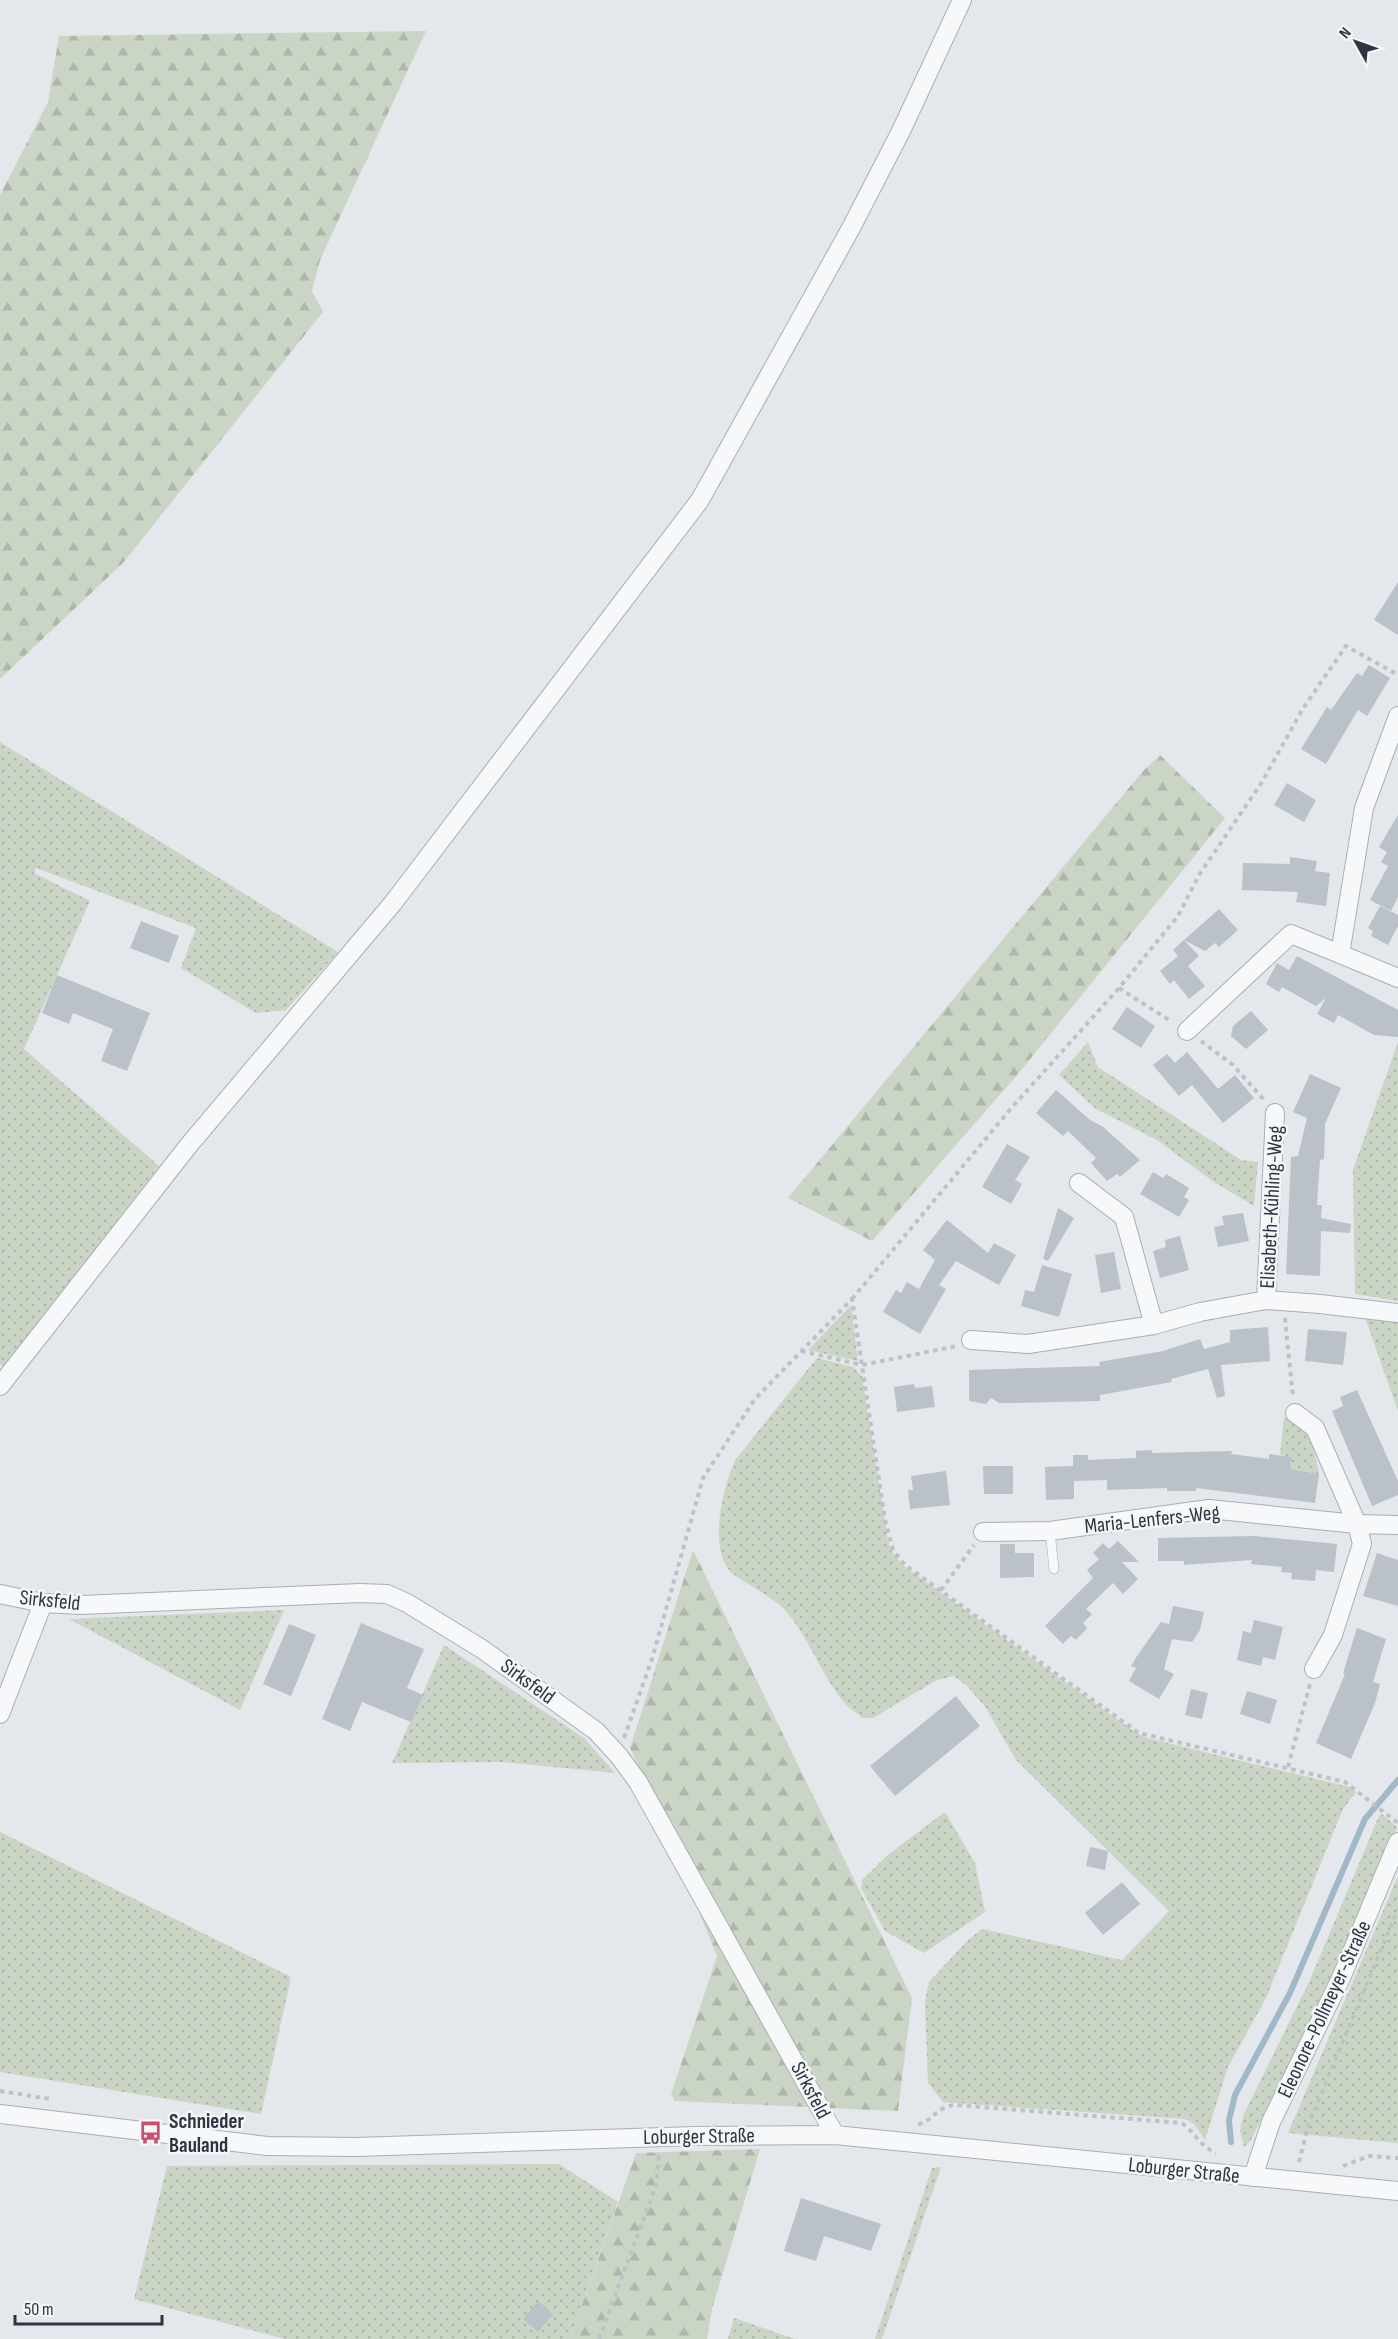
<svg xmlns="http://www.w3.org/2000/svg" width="1398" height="2339" viewBox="0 0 1398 2339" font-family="'Sofia Sans Condensed',sans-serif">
<defs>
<pattern id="green-dots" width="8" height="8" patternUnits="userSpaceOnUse" patternTransform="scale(1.5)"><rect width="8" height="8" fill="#cad5c5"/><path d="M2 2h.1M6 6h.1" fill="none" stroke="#aeb7aa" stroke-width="1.8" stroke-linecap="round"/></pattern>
<pattern id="forest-firs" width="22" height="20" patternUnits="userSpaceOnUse" patternTransform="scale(1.5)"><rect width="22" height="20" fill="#cad5c5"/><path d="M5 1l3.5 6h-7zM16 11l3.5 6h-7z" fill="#aeb7aa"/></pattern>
</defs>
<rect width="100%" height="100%" fill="#e4e7eb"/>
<path fill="url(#green-dots)" d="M0 742 338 952 286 1010 256 1013 181 968 196 928 36 868 34 873 90 901 24 1049 159 1166 5 1368 0 1364Z
M1088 1042 1098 1067 1241 1160 1258 1162 1254 1206 1214 1182 1157 1140 1096 1109 1059 1075Z
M1398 1042V1301L1355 1294 1353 1170Z
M851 1305 858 1361 808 1350Z
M1364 1315 1398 1320V1411Z
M817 1358 853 1367 862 1376 888 1541 892 1552 904 1566 1135 1732 1147 1738 1350 1787 1356 1792 1343 1809 1266 1998 1228 2067 1205 2140 1194 2124 1185 2119 943 2102 928 2083 925 2001 929 1982 969 1939 982 1929 1122 1960 1169 1911 1016 1760 986 1708 967 1686 954 1676 937 1680 873 1718H862C854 1711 844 1704 839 1696 819 1669 807 1635 785 1610 771 1595 748 1586 732 1573 707 1551 723 1485 736 1459Z
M1284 1417 1311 1435 1319 1474 1290 1469 1292 1457 1280 1455Z
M284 1610 240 1710 69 1619Z
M444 1645 584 1738 615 1773 503 1762 392 1763Z
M945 1812 975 1863 985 1912 924 1953 885 1931 861 1888 862 1880 889 1854Z
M1382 1814 1397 1827 1327 1990 1251 2140 1244 2147 1240 2131 1243 2116 1310 1980 1379 1816Z
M0 1832 291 1977 261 2114 0 2072Z
M1398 1876V2143L1288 2133Z
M559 2164 618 2202 570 2339H285L134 2299 167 2166Z
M941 2167 882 2339H875L932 2168Z
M734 2318 795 2339H728Z"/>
<path fill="url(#forest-firs)" d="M426 31 320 260 312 291 323 312 123 563 0 679V195L48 102 59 36Z
M1160 755 1225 818 1018 1074 872 1241 788 1198 1143 771Z
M693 1550 912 1998 898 2111 675 2101 671 2094 717 1956 645 1779 630 1748Z
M760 2149 712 2309 707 2339H570L636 2153Z"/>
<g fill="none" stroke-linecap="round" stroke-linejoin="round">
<path stroke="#a1b8c9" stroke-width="6" d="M1231 2142 1229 2120 1235 2095 1290 1993 1365 1819 1398 1780"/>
</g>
<path fill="#bbc1c8" d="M1398 582V635L1374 620Z
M1369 665 1390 678 1367 716 1358 710 1326 764 1301 749 1327 707 1331 710 1357 673 1362 676Z
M1287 783 1316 800 1304 822 1274 805Z
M1398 815V897L1391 911 1370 900 1388 866 1381 862 1387 852 1379 847Z
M1290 857 1317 861 1315 871 1330 873 1326 906 1296 902 1298 892 1242 890 1243 863 1290 864Z
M1380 906 1398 915V926L1388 945 1371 936 1373 931 1368 928Z
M1219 909 1238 930 1219 947 1215 943 1205 951 1184 940Z
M141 921 179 936 169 963 130 948Z
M1184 940 1199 956 1188 966 1205 986 1189 999 1174 980 1170 984 1160 971 1178 956 1173 950Z
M1297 956 1398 1010V1037L1374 1035 1338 1015 1334 1023 1317 1014 1326 998 1316 1006 1282 987 1279 992 1266 984 1277 963 1289 970Z
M57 975 150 1013 127 1071 101 1061 113 1029 73 1013 69 1024 42 1013Z
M1127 1007 1155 1026 1141 1048 1112 1029Z
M1251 1011 1268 1030 1246 1049 1231 1036 1233 1026Z
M1187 1052 1218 1089 1235 1075 1254 1098 1223 1123 1192 1085 1179 1096 1153 1065 1167 1054 1175 1063Z
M1310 1074 1341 1088 1325 1124 1324 1159 1320 1160 1317 1205H1322L1321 1218 1351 1224 1350 1233 1321 1231 1320 1276 1286 1274 1291 1157 1298 1156 1307 1118 1293 1112Z
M1056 1090 1090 1120 1102 1126 1140 1160 1120 1177 1117 1174 1107 1181 1091 1163 1096 1158 1068 1131 1063 1136 1036 1113Z
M1007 1144 1030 1157 1015 1180 1022 1184 1011 1204 982 1187Z
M1153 1172 1163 1178 1166 1174 1189 1188 1184 1197 1189 1200 1179 1217 1140 1194Z
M1058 1208 1074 1218 1048 1261 1043 1259Z
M1243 1213 1249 1241 1218 1247 1214 1227 1224 1225 1222 1216Z
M947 1220 988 1253 994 1243 1016 1255 999 1285 956 1261 939 1285 946 1289 920 1334 883 1312 896 1290 901 1293 907 1282 919 1289 935 1260 923 1250Z
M1180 1236 1189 1270 1160 1278 1153 1251 1166 1247 1165 1240Z
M1114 1252 1121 1289 1101 1293 1095 1255Z
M1042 1265 1072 1274 1059 1317 1021 1306 1025 1290 1034 1292Z
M1268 1327 1270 1361 1221 1365 1225 1396 1217 1398 1208 1369 1171 1379 1172 1382 1100 1395V1401L1016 1403H999L991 1398 986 1404 969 1401V1370L1100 1366 1099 1362 1163 1351 1200 1339 1204 1349 1230 1342V1330Z
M1308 1329 1347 1332 1343 1365 1305 1361Z
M914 1384 915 1388 932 1386 935 1407 897 1412 894 1387Z
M1357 1390 1398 1481V1495L1372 1506 1332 1411 1343 1406 1340 1397Z
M1152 1450V1453L1232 1451 1231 1454 1269 1459V1454L1292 1457 1290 1469 1319 1474 1315 1503 1196 1488V1491H1167V1488L1107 1490V1480L1074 1481V1499L1046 1500 1045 1467 1073 1466V1455H1088V1460L1136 1458V1451Z
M983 1466H1013V1494H984Z
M946 1471 950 1505 910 1509 908 1490H913L911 1476Z
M1254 1536 1337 1544 1334 1572 1316 1570 1315 1581 1291 1579 1292 1573 1281 1572 1282 1567 1251 1564 1252 1560 1184 1565V1561H1158V1538Z
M1118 1541 1139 1562H1122L1138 1579 1123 1594 1113 1583 1086 1609 1092 1614 1083 1623 1087 1628 1076 1640 1071 1636 1063 1644 1045 1626 1093 1578 1087 1570 1099 1559 1093 1553 1103 1543 1109 1549Z
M1000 1544H1015V1553H1034V1577L1000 1578Z
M1377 1553 1398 1560V1606L1363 1596Z
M1173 1606 1204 1612 1200 1630 1192 1642 1172 1639 1164 1669 1174 1674 1159 1699 1129 1681 1136 1668 1131 1666 1137 1656 1161 1622 1169 1624Z
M1254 1620 1283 1627 1275 1660 1263 1657 1261 1666 1237 1660 1243 1631 1251 1633Z
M361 1623 424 1649 407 1688 423 1695 411 1722 362 1702 350 1731 322 1719Z
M289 1624 316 1635 291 1696 263 1684Z
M1357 1628 1386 1639 1373 1682 1380 1684 1375 1703 1351 1759 1316 1743 1345 1674 1343 1673Z
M1191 1689 1208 1693 1202 1719 1185 1715Z
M1247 1691 1277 1700 1270 1724 1240 1714Z
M956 1696 980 1726 895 1796 870 1766Z
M1090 1847 1108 1851 1105 1870 1086 1866Z
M1122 1882 1140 1904 1103 1935 1085 1913Z
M801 2198 881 2224 871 2251 824 2236 816 2261 784 2251Z
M538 2301 553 2314 538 2332 523 2319Z"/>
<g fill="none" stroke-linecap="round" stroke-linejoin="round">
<defs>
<path id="service" d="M1050 1531 1054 1569"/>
<path id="minor" d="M1398 716 1364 808 1340 954 1398 978
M1187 1031 1291 934 1340 954
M1079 1183 1124 1217 1154 1325
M1266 1300 1275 1113
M971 1340 1028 1344 1154 1325 1200 1312 1266 1300 1320 1304 1398 1313
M0 1386 189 1145 393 903 700 500 851 228 901 131 962 0
M1295 1413 1315 1428 1357 1524 1362 1544 1333 1635 1314 1669
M983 1532 1050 1531 1209 1509 1357 1524 1398 1525
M0 1594 43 1603 81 1605 360 1593 387 1594 407 1603 482 1649 596 1731 619 1756 638 1782 835 2135
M0 1714 43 1603
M0 2114 267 2146 356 2147 695 2136 835 2135 1398 2191
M1253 2177 1271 2122 1341 1978 1398 1842"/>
</defs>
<use href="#service" stroke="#a9aeb5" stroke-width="10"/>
<use href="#minor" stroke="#a9aeb5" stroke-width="20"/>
<path stroke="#bec2c6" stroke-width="4" stroke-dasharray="4.5 4.5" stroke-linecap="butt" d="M1119 988 1172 1022
M1201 1041 1233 1065 1265 1101
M852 1299 1014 1105 1119 988 1178 916 1199 875 1262 782 1302 710 1346 646 1398 675
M1285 1318 1293 1397
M801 1351 862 1365 957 1346
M941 1590 974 1545
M624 1738 652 1659 703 1478 755 1399 852 1299 885 1520 893 1550 905 1565 1139 1733 1345 1782 1398 1823
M1288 1767 1310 1684
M0 2091 50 2099
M918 2124C934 2121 936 2106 956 2105L1182 2123C1195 2133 1201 2147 1216 2153
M1299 2162 1309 2123 1398 1909
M1343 2166 1369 2156 1398 2158
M599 2339 656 2185 659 2155"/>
<use href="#service" stroke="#f7f8f9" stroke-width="9"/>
<use href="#minor" stroke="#f7f8f9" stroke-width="18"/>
</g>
<defs>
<symbol id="bus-bare" viewBox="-9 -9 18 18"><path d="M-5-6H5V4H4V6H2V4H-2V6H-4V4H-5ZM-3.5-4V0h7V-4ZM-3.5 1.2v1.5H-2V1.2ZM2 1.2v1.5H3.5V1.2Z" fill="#ca4f6c" stroke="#f4f6f8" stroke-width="2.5" paint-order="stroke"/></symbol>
</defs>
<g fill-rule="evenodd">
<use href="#bus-bare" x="134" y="2116" width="33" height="33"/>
</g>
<g text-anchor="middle" stroke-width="5" stroke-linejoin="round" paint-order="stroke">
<g font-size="21" fill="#2c3643" stroke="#f4f6f8">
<text transform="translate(1271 1207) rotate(-87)" y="7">Elisabeth-Kühling-Weg</text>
<text transform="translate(1152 1519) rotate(-6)" y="7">Maria-Lenfers-Weg</text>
<text transform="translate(50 1600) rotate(6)" y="7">Sirksfeld</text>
<text transform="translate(528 1681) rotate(36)" y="7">Sirksfeld</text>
<text transform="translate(1324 2009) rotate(-65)" y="7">Eleonore-Pollmeyer-Straße</text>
<text transform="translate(811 2090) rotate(62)" y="7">Sirksfeld</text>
<text transform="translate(699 2136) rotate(-1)" y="7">Loburger Straße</text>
<text transform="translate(1184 2170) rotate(6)" y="7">Loburger Straße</text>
</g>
<g font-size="21" font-weight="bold" fill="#2c3643" stroke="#f4f6f8" text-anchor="start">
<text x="169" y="2128">Schnieder<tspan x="169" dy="24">Bauland</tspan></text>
</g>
</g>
<g transform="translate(1356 42) rotate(310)" stroke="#f4f6f8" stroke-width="4.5" paint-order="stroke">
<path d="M0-4.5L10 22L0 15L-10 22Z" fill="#2c3643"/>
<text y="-9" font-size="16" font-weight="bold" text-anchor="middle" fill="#2c3643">N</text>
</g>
<path d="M15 2315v9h147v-9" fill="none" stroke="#2c3643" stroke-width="3"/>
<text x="24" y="2315" font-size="18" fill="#2c3643" stroke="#f4f6f8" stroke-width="4.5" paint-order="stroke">50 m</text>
</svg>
